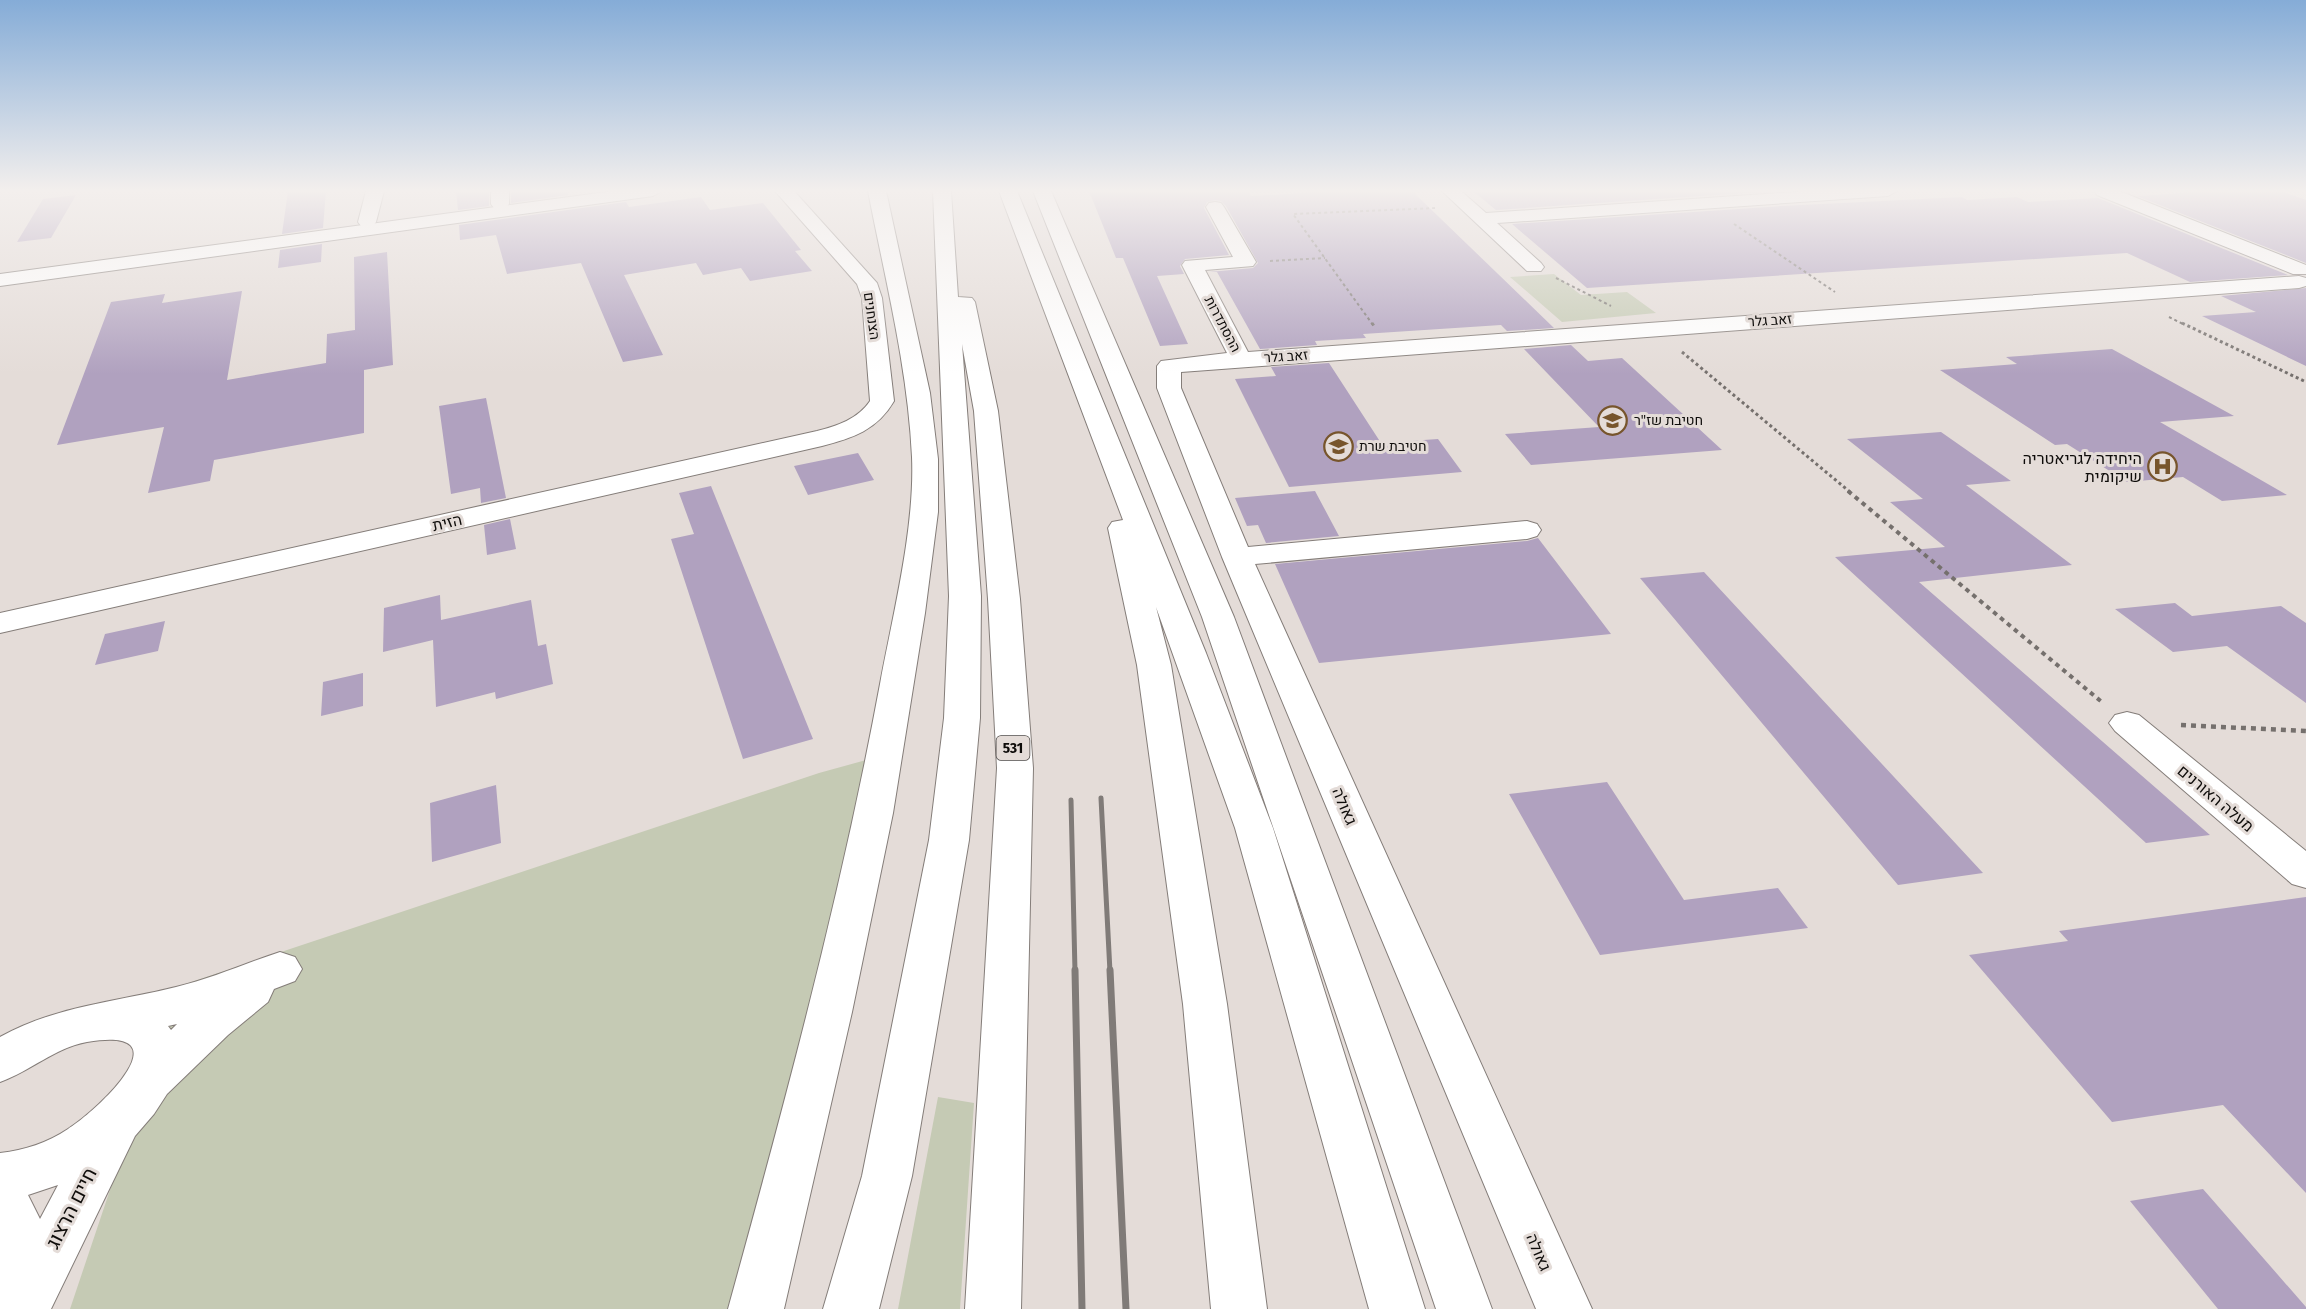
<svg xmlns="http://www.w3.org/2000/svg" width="2306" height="1309" viewBox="0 0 2306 1309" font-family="'Fira Sans Condensed',Heebo,sans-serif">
<rect width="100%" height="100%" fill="#e4dcd8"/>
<path fill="#c5cab4" d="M1554 274 1581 295 1627 292 1656 313 1562 322 1510 277Z
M877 757 736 1309H70L115 1175 170 1046 113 1008 819 773Z
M938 1097 974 1103 960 1309H898Z"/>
<path fill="#b0a1bf" d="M288 191H326L323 228 282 234Z
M456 191H489V206L458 210Z
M511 191H568V195L511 203Z
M1089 191H1248L1251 196 1340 191H1412L1554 328 1507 331 1501 325 1363 334 1366 338 1315 341 1317 345 1260 349 1217 272H1209L1253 268 1258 263 1226 206 1221 201 1215 200 1207 202 1204 208 1229 255 1185 259 1180 266 1184 274 1157 276 1188 344 1160 346 1123 258H1116Z
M1473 191H1757L1759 192 1496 210Z
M2216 191H2281L2306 200V263L2137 196Z
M76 195 51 238 17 242 43 199Z
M701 197 710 210 763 203 801 250 795 251 812 271 750 281 741 268 703 275 696 263 624 275 663 355 623 362 581 263 507 274 496 235 460 240 459 225 626 202 629 207Z
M1962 197 1967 200 2017 197 2028 202 2098 198 2288 275 2190 282 2127 253 1587 288 1512 224 1782 206Z
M322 244 321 262 278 268 280 250Z
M387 252 393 365 364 370V433L214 460 210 481 148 493 164 427 57 445 111 302 165 294 162 303 242 291 227 380 326 363 327 334 355 330 354 257Z
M2306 288V366L2202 316 2256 312 2221 296Z
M1571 345 1588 361 1622 358 1722 450 1531 465 1505 434 1599 427 1524 349Z
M2112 349 2234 416 2160 422 2287 495 2222 501 2183 477 2127 482 2067 444 2055 445 1940 370 2017 364 2006 357Z
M1329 363 1381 443 1438 439 1462 472 1289 487 1235 379 1276 376 1271 367Z
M486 398 506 498 481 503 480 488 451 494 439 406Z
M1941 432 2011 481 1966 485 2072 565 1919 582 2210 835 2146 843 1835 557 1945 547 1890 502 1923 499 1847 439Z
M858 453 874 480 808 495 794 466Z
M711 486 813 739 743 759 671 539 694 534 679 493Z
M1315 491 1339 536 1266 543 1258 525 1247 526 1235 498Z
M510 519 516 549 487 555 484 525Z
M1538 538 1611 634 1319 663 1275 564 1527 541Z
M1704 572 1983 873 1898 885 1640 578Z
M440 595 441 620 531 600 538 646 546 644 553 684 496 699 495 692 436 707 433 640 383 652 384 608Z
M2175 603 2192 616 2281 606 2306 623V703L2227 646 2173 652 2115 609Z
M165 621 158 651 95 665 105 634Z
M363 673V706L321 716 323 682Z
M1607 782 1684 900 1778 888 1808 928 1600 955 1509 794Z
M496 785 501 843 432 862 430 803Z
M2306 897V1193L2223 1105 2112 1122 1969 955 2068 941 2059 931Z
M2203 1189 2306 1307V1309H2218L2130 1201Z"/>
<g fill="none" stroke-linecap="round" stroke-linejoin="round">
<defs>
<path id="minor" d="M366 191H384L376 222 373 226H361L358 222Z
M491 191H509V204L506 208H494L491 204Z
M775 191H794L877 283 882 298 894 401C877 430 853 438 822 446L0 633V613L817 431C837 426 858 419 870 401L862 298 857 284Z
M1442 191H1461L1486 213 1811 191H1897L1888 196 1497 223 1541 263 1544 267 1541 271H1527Z
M2094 191H2119L2306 265V274H2293L2097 195Z
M1215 202 1221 203 1224 207 1256 262 1253 266 1205 270 1248 352 2299 276 2306 278V286L2299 288 1181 372V388L1248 547 1527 521 1537 524 1541 530 1537 536 1527 539 1255 564 1592 1309H1536L1222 557 1157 388V366L1161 361 1227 353 1182 265 1185 261 1233 257 1206 207 1209 203Z
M2127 712 2139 715 2306 851V888L2292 884 2115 731 2109 723 2115 715Z
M280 952 295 957 302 969 295 981 274 989 268 1002 228 1035 167 1094 154 1114 135 1136 51 1309H0V1153C25 1150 47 1143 68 1129 100 1109 187 1025 87 1042 54 1048 31 1071 0 1082V1037C55 1006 116 1002 176 987 211 979 246 963 280 952ZM177 1024 171 1030 168 1026ZM58 1185 40 1219 28 1195Z"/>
<path id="major" d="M614 191H662L653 196 0 286V274Z
M868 191H886L930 393 938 459V512L925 613 893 813 852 1012 784 1309H728C785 1102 841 895 880 684 893 614 915 528 912 457 908 368 885 279 868 191Z
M1033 191H1051L1234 617 1492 1309H1436L1202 617Z"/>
<path id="highway" d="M933 191H951L958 297 972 298 975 302 998 411 1020 599 1033 768 1021 1309H965L997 768 988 599 974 411 962 344 981 596 980 718 969 840 912 1176 879 1309H823L862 1176 929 840 944 718 949 596Z
M999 191H1017L1206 653 1273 828 1425 1309H1369L1235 828 1156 607 1171 665 1227 1004 1267 1309H1211L1183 1004 1137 665 1108 528 1112 522 1123 520Z"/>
</defs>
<use href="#minor" stroke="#847d79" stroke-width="2"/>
<use href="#major" stroke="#847d79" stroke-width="2"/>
<use href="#highway" stroke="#847d79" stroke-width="2"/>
<path stroke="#75706d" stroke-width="2" stroke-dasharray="3 3" stroke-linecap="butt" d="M1734 224 1835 292
M1270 261 1325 258
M1556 278 1611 306
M2169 317 2185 325
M1373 325 1293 214 1435 208"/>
<path stroke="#75706d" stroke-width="3" stroke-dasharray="3 3" stroke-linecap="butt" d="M1372 323 1374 326
M2182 323 2306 382
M1682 352 1850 492"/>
<path stroke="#75706d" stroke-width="4" stroke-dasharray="4.5 4.5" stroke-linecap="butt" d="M1848 491 2103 703"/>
<path stroke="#75706d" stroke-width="4.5" stroke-dasharray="5 5" stroke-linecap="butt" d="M2181 725 2306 731"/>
<use href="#minor" fill="#fff" fill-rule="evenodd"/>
<use href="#major" fill="#fff" fill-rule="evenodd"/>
<use href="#highway" fill="#fff" fill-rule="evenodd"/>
<path stroke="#807b78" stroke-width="5" d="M1101 798 1110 972
M1071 800 1075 972"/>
<path stroke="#807b78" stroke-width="7" d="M1075 970 1082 1309
M1110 970 1126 1309"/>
</g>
<linearGradient id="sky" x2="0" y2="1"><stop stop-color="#85acd7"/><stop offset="0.51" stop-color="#f3efed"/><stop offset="1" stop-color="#f3efed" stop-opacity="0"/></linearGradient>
<rect width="2306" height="374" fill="url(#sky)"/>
<defs>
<symbol id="school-ring" viewBox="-11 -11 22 22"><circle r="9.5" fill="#e4dcd8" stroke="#77552c" stroke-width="1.5"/><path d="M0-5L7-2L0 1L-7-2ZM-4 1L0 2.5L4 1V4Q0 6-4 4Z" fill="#77552c"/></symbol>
<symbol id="hospital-ring" viewBox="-11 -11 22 22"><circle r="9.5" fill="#e4dcd8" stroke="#77552c" stroke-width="1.5"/><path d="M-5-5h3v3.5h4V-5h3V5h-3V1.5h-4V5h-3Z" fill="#77552c"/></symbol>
</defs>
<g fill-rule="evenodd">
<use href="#school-ring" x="1596" y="404" width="33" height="33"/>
<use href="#school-ring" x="1322" y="430" width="33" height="33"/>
<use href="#hospital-ring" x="2146" y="450" width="33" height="33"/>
</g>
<g text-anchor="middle" stroke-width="6" stroke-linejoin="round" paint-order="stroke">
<g font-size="14" fill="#0e0c0a" stroke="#e4dcd8">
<text transform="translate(872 316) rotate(82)" y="5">הצנחנים</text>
<text transform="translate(1770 320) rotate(-4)" y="5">זאב גלר</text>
<text transform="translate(1223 324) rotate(62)" y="5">ההסתדרות</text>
<text transform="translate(1286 356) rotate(-4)" y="5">זאב גלר</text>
</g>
<g font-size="14" fill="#0e0c0a" stroke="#e4dcd8" text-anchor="start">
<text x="1634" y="425">חטיבת שז"ר</text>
<text x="1359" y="451">חטיבת שרת</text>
</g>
<rect fill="#e4dcd8" stroke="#4e4a48" stroke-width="1.5" x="996.5" y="736" width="33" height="24" rx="4.5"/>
<g font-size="15" font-weight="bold" fill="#0e0c0a">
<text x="1013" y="753">531</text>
</g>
<g font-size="16" fill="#0e0c0a" stroke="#e4dcd8" text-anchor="end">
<text x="2142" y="464">היחידה לגריאטריה<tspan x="2142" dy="18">שיקומית</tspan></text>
</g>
<g font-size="16" fill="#0e0c0a" stroke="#e4dcd8">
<text transform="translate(447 522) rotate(-13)" y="6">הזית</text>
<text transform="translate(2216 798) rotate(40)" y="6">מעלה האורנים</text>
<text transform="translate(1345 806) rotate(67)" y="6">גאולה</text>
<text transform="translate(1539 1252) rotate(67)" y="6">גאולה</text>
</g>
<g font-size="20" fill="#0e0c0a" stroke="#e4dcd8">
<text transform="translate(71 1208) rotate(-63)" y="7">חיים הרצוג</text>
</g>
</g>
</svg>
